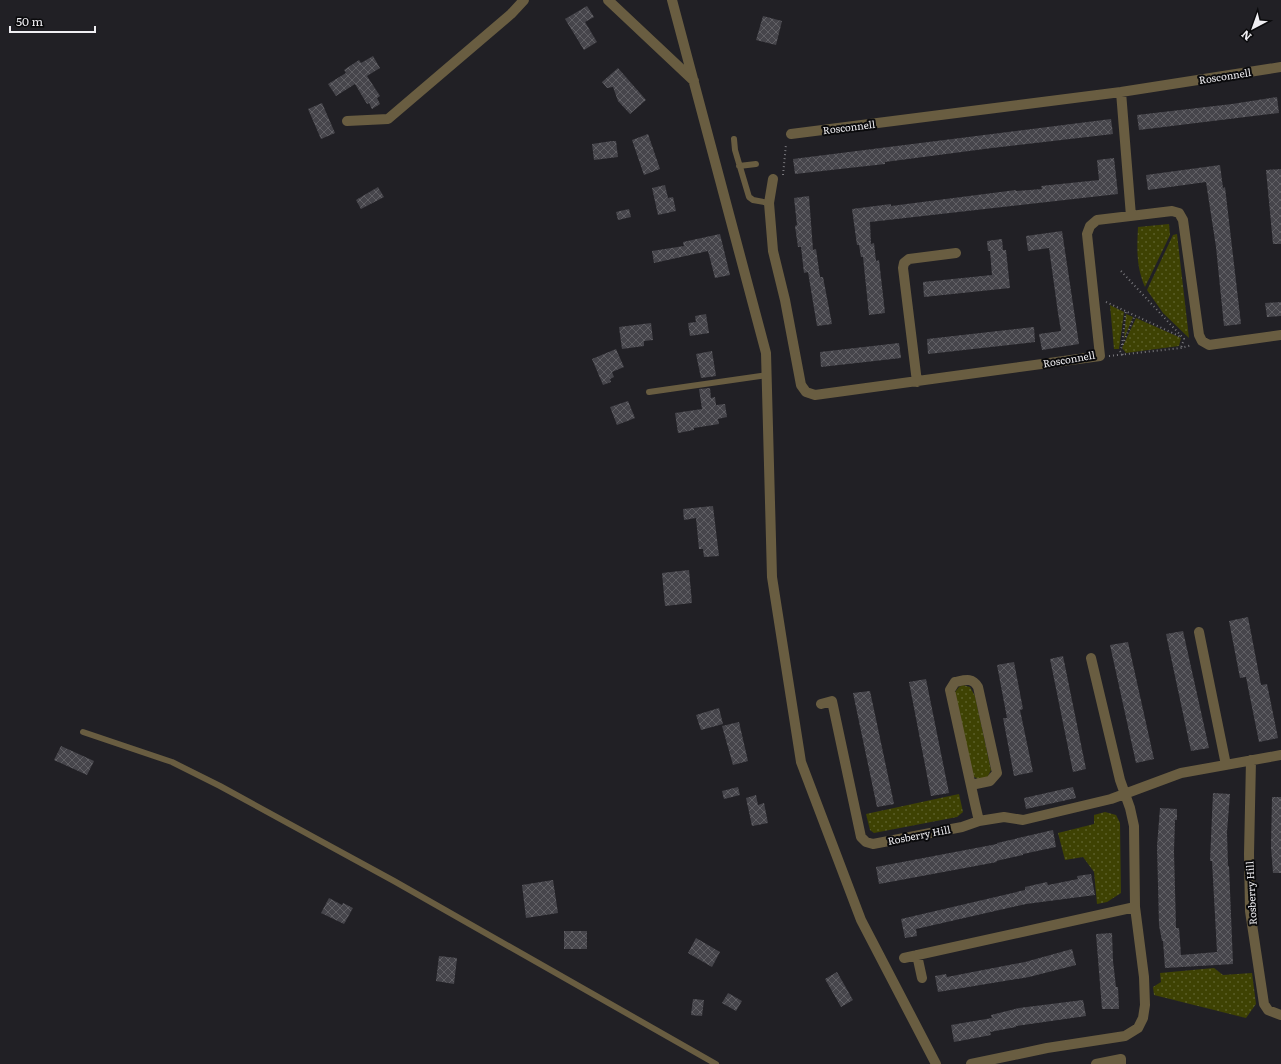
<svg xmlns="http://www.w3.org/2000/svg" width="1281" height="1064" viewBox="0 0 1281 1064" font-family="Literata,serif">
<defs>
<pattern id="grass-dots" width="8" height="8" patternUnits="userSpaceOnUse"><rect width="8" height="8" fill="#3e4203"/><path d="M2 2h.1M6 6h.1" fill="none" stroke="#5a5e28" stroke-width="1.8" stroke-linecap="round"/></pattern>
<pattern id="building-cross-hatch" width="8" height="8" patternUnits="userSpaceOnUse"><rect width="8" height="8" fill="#46454b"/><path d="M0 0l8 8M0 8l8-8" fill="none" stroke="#616065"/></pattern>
</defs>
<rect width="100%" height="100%" fill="#212025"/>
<path fill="url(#grass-dots)" d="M1169 224 1170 235 1145 287C1136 266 1137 249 1138 227Z
M1177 234 1189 338 1163 313 1147 290 1173 235Z
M1110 305 1124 312 1119 349H1114Z
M1126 314 1133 317 1124 339Z
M1136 318 1181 338 1179 346 1126 353 1122 348Z
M963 685 970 687 975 696 991 770 987 778 979 780 973 776 955 692 959 687Z
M959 794 963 812 957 817 879 832 874 833 870 830 866 814Z
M1105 812 1116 815 1120 823 1121 893 1107 902 1097 904 1094 872 1083 857 1065 860 1058 833 1094 824V815Z
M1214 968 1223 975 1252 973 1256 1004 1246 1018 1154 995 1153 987 1161 982 1160 973Z"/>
<path fill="url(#building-cross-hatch)" d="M587 6 594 17 585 22 597 42 584 50 565 19Z
M763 16 782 21 776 45 756 40Z
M373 56 380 68 367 76 380 96 377 98 380 104 372 109 369 103 367 104 355 84 336 96 328 84 346 73 344 70 359 60 361 63Z
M618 68 646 100 630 114 618 101 613 87 607 88 602 82Z
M1277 97 1279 113 1139 130 1137 115 1232 104Z
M322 103 335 133 321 139 308 109Z
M1111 119 1113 134 992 148 885 162V164L795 174 793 159Z
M648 134 660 169 644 175 632 140Z
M612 141H616L618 157 594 160 592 144Z
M1114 158 1118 194 870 222 871 244 874 243 876 261 879 260 885 313 869 315 863 257H861L859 245H857L852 209 891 204V206L1016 190V191L1042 189 1041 186 1099 180 1097 160Z
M1220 165 1223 188 1225 187 1241 324 1224 326 1216 247 1206 182 1148 190 1146 175Z
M1281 169V244H1273L1266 170Z
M665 185 668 198 673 197 676 211 658 215 652 188Z
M378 187 384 197 361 209 356 200Z
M809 196 813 250 816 249 820 277H823L832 324 817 326 808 272 804 273 801 247H798L795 226 797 225 794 198Z
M629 209 631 217 618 220 616 212Z
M1062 231 1079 344 1042 350 1039 334 1061 331 1058 313 1049 248 1028 251 1026 236Z
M720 234 730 275 715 278 708 251 654 263 652 251 684 246 683 242Z
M1002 239 1003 250H1006L1010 288 924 297 923 282 992 275 990 251H988L987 241Z
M1281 302V316L1267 317 1265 303Z
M706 314 709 333 690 336 688 323 696 322 695 316Z
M651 323 653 340 644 341V346L622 349 619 327Z
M1034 327 1035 342 928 354 927 339Z
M899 343 901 358 821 367 820 352Z
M616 349 624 367 612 372 614 377 610 379 611 382 603 385 592 359Z
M712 351 716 376 701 378 696 354Z
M710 388 711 398 715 397 716 405 725 404 727 417 718 419 719 424 694 428V430L678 433 675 413 702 409 699 389Z
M628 401 635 418 617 425 610 407Z
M713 506 719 556 704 557 703 549H699L696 518 684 520 683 509Z
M689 570 692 603 665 606 662 573Z
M1248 617 1261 685 1267 684 1278 738 1259 742 1246 677 1240 678 1229 621Z
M1183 631 1209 748 1191 751 1166 634Z
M1128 642 1154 759 1136 763 1110 645Z
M1063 656 1086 769 1073 772 1050 659Z
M1014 662 1023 709 1020 710 1033 772 1014 776 1003 718H1007L997 665Z
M926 679 949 793 931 796 909 682Z
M870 691 894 804 877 807 853 693Z
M719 708 723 724 701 730 696 715Z
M739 722 748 761 733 765 722 726Z
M61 746 94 761 87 775 54 760Z
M738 787 740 795 724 799 722 791Z
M1073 787 1076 798 1026 809 1024 798Z
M1213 793 1230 794 1227 832 1228 866H1229L1233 964 1165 968 1163 941H1162L1159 925 1157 846 1160 808 1177 809V820H1175L1174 851 1176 928H1179L1181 955 1217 952 1212 861H1210Z
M756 795 758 805 764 803 768 823 752 826 746 798Z
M1272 797H1281V873H1273L1271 847Z
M1053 830 1056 847 1023 854V855L996 861 997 862 879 884 876 867 997 844V843Z
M1091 874 1095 895 1026 904 916 929 917 936 905 938 901 919 1025 890V887L1047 882 1048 885 1078 879 1077 876Z
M553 880 558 913 526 918 522 885Z
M329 898 342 905 343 903 353 908 344 924 321 913Z
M564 931H587V949H564Z
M1112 933 1113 961 1116 987H1118L1119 1009H1102L1096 934Z
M696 938 720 952 712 967 688 953Z
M1072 949 1076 965 1029 977 938 992 935 976 946 974 947 977 983 970 1025 962Z
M439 956 457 958 454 984 436 981Z
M837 972 853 1000 841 1007 825 979Z
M728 993 742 1001 736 1011 722 1003Z
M693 999 704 1000 702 1016 691 1015Z
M1083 1000 1086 1016 1016 1026V1027L990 1032 991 1035 954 1042 951 1025 992 1018 991 1015 1019 1008Z"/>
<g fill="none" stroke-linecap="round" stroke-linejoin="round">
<path stroke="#79787d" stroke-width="2" stroke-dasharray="1 3" stroke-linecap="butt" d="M783 175 786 144
M1121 271 1184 339 1181 348
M1106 302 1181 337
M1122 345 1126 310
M1123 355 1120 351 1135 315
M1109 356 1181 348 1192 345"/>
<path stroke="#695d41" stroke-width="6" d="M734 139 735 150 749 197 753 200 769 203
M739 166 756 164
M649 392 767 375
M83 732 172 762 220 786 394 881 716 1064"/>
<path stroke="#695d41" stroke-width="10" d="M608 0 694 81
M672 0 766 353 772 577 801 762 861 920 936 1064
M1121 92 1131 216
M347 121 388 119 511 14 524 0
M791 134 1121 92 1281 67
M773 179 769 203 773 251 785 300 801 385 806 392 815 395 1100 356 1087 234 1090 226 1097 220 1172 211 1179 213 1183 220 1199 335 1202 341 1209 345 1281 335
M917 382 903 268 904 263 909 259 956 253
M1199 632 1226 765
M821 704 832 701 861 837 866 842 873 844 962 827 979 821 1004 817 1023 820 1111 799 1181 773 1281 755
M1251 760 1249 854 1250 911 1264 1004 1268 1010 1281 1015
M971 785 990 781 997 773 978 687C972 677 965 680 955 682L950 690 975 804 979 821
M917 955 922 978
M904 958 1135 907
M971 1064 1047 1048 1125 1036 1138 1028 1143 1018 1145 1005 1144 977 1135 907 1134 826 1130 808 1120 780 1091 658
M1096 1064 1121 1059V1064"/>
</g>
<g text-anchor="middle" stroke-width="4" stroke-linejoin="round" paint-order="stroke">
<g font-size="10" fill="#efeef2" stroke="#0a0a0c">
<text transform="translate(1225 76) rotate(-9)" y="4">Rosconnell</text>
<text transform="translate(849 127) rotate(-7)" y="4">Rosconnell</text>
<text transform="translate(1069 359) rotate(-10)" y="4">Rosconnell</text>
<text transform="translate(919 835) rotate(-11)" y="4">Rosberry Hill</text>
<text transform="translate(1251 893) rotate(-93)" y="4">Rosberry Hill</text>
</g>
</g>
<g transform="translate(1253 28) rotate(221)" stroke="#0a0a0c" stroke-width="3" paint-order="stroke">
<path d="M0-3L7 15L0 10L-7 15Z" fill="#efeef2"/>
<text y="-6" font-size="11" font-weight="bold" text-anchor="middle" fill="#efeef2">N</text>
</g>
<path d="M10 26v6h85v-6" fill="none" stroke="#efeef2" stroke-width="2"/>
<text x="16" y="26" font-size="12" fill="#efeef2" stroke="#0a0a0c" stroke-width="3" paint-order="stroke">50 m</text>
</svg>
